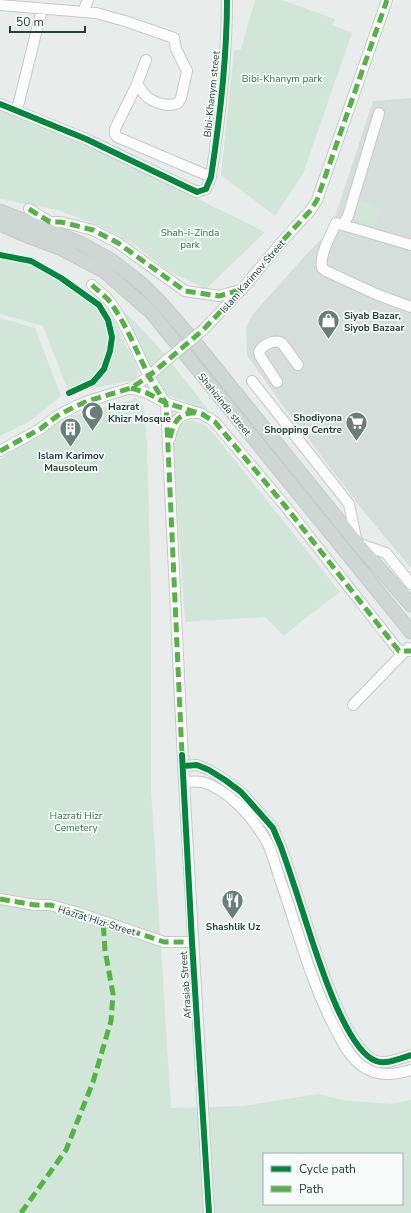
<svg xmlns="http://www.w3.org/2000/svg" width="411" height="1213" viewBox="0 0 411 1213" font-family="'Nunito Sans',sans-serif">
<rect width="100%" height="100%" fill="#e8edeb"/>
<path fill="#d6dedb" d="M411 98V568L365 513 283 406 247 355 246 327 253 314 303 258 331 229 373 101Z"/>
<path fill="#d1e6d8" fill-rule="evenodd" d="M255 0H282L335 19 332 25 352 33 303 174 275 216 221 175 234 51 241 49Z
M0 110 78 140 265 232 206 289 168 271 135 245 100 226 58 210 0 199Z
M359 200 381 208 375 227 354 220Z
M0 257 31 263 99 304 100 303 110 314 139 370 134 380 69 393 43 326 0 314Z
M117 306C135 321 150 337 165 355L149 368Z
M0 318 35 328 61 396 30 421 0 436Z
M171 362 213 416C197 405 181 400 163 394L152 376Z
M136 398 144 408 147 444 151 592V788L171 1108 243 1106 318 1094 342 1100 391 1104 411 1100V1213H0V459L67 417 126 402ZM264 1154H402V1204H264Z
M191 420 205 425 210 429 340 592 299 623 284 636 265 617 185 622 173 443C175 431 179 422 191 420Z"/>
<g fill="none" stroke-linecap="round" stroke-linejoin="round">
<defs>
<path id="minor" d="M0 5 96 13 125 21 174 38 176 49 187 71 181 98 178 103C172 106 168 105 162 104 147 100 145 95 137 84
M83 12 88 0
M146 60 137 84 115 129V134L117 137 211 177
M0 104 86 139 197 192 206 189 211 177C220 118 227 60 227 0
M17 110 42 9
M29 209 50 222H61L93 230 118 243 185 291 219 296 240 290
M343 225 348 216 379 113
M411 245 336 223C331 235 319 255 322 268L326 271 378 295 411 307
M92 285C98 291 106 296 110 302 133 333 142 372 166 403L184 782 209 1213
M203 330 242 289 285 238 310 211 317 200 387 0
M252 381 349 504 357 543 386 553 411 584
M277 382 260 356 259 352C263 344 275 339 282 343L298 365
M131 388 147 393 166 403 202 414 215 422 286 507 399 651H411
M170 438C173 424 178 412 195 413
M0 451 40 429 57 416 74 407 88 401 131 388 149 376 168 359
M353 705 408 648
M183 766 197 765 209 770 225 780 241 792 273 828 281 847C290 872 298 897 306 922 316 952 345 1050 376 1061 386 1065 401 1058 411 1055
M184 782C189 782 196 781 202 782 230 790 253 818 267 842 274 856 278 876 284 891 300 938 313 988 337 1032 344 1046 353 1062 367 1069 381 1077 397 1074 411 1070
M0 899 35 905H50L76 912 164 942H192"/>
<path id="major" d="M0 211 80 243 111 260 143 285 159 301 193 340 357 543 411 605
M0 224 30 237 62 249 104 271 151 312 411 632"/>
</defs>
<use href="#minor" stroke="#c5cac8" stroke-width="12"/>
<use href="#major" stroke="#c3ccc9" stroke-width="15"/>
<use href="#minor" stroke="#fcfcfc" stroke-width="10"/>
<use href="#major" stroke="#cfd7d5" stroke-width="13"/>
<defs>
<path id="minor-bridge" d="M168 359 203 330"/>
</defs>
<use href="#minor-bridge" stroke="#c5cac8" stroke-width="12" stroke-linecap="butt"/>
<use href="#minor-bridge" stroke="#fcfcfc" stroke-width="10"/>
<path stroke="#55b346" stroke-width="5" stroke-dasharray="10 5" stroke-linecap="butt" d="M29 209 50 222H61L93 230 118 243 185 291 219 296 240 290
M92 285C98 291 106 296 110 302 133 333 142 372 166 403L182 755
M131 388 147 393 166 403 202 414 215 422 286 507 399 651H411
M170 438C173 424 178 412 195 413
M0 451 40 429 57 416 74 407 88 401 131 388 149 376 203 330 242 289 285 238 310 211 317 200 387 0
M0 899 35 905H50L76 912 164 942H192
M21 1213 66 1150 93 1082 111 1021 113 994 105 950 103 920"/>
<defs>
<path id="cycleway" d="M0 104 86 139 197 192 206 189 211 177C220 118 227 60 227 0
M0 255 31 261 61 278 99 305 108 320 112 337 110 351 104 369 93 382 69 393
M182 755 192 942 209 1213
M183 766 197 765 209 770 225 780 241 792 273 828 281 847C290 872 298 897 306 922 316 952 345 1050 376 1061 386 1065 401 1058 411 1055"/>
</defs>
<use href="#cycleway" stroke="#f7fbf9" stroke-width="8"/>
<use href="#cycleway" stroke="#00873e" stroke-width="6"/>
</g>
<defs>
<symbol id="shop-pin" viewBox="-11 -11 22 30"><path d="M0 17L-7.5 6A9.5 9.5 0 1 1 7.5 6Z" fill="#697e78" stroke="#f7fbf9"/><path d="M-5-2.5h2.3a2.7 3.5 0 0 1 5.4 0H5L5.5 6h-11ZM-1.5-2.5h3a1.5 2.3 0 0 0-3 0Z" fill="#fff"/></symbol>
<symbol id="mosque-pin" viewBox="-11 -11 22 30"><path d="M0 17L-7.5 6A9.5 9.5 0 1 1 7.5 6Z" fill="#697e78" stroke="#f7fbf9"/><path d="M3.5-4.9A6 6 0 1 0 3.5 4.9A5 5 0 1 1 3.5-4.9Z" fill="#fff"/></symbol>
<symbol id="supermarket-pin" viewBox="-11 -11 22 30"><path d="M0 17L-7.5 6A9.5 9.5 0 1 1 7.5 6Z" fill="#697e78" stroke="#f7fbf9"/><path d="M-6-5.5h2.5l.6 2H6L4.5 2H-2.5L-4.4-4H-6ZM-1.5 3.2a1.3 1.3 0 1 0 .1 0ZM3 3.2a1.3 1.3 0 1 0 .1 0Z" fill="#fff"/></symbol>
<symbol id="building-pin" viewBox="-11 -11 22 30"><path d="M0 17L-7.5 6A9.5 9.5 0 1 1 7.5 6Z" fill="#697e78" stroke="#f7fbf9"/><path d="M-4-6H4V6H1V3H-1V6H-4ZM-2.5-4.3h1.7v1.8h-1.7ZM.8-4.3h1.7v1.8H.8ZM-2.5-1h1.7V.8h-1.7ZM.8-1h1.7V.8H.8Z" fill="#fff"/></symbol>
<symbol id="restaurant-pin" viewBox="-11 -11 22 30"><path d="M0 17L-7.5 6A9.5 9.5 0 1 1 7.5 6Z" fill="#697e78" stroke="#f7fbf9"/><path d="M-5-6h1v4h1v-4h1v4h1v-4h1v5L-1.5 .5V6h-2V.5L-5-1ZM5-6V6H3V1.5H1.5Q1.5-4 5-6Z" fill="#fff"/></symbol>
</defs>
<g fill-rule="evenodd">
<use href="#shop-pin" x="316" y="308" width="25" height="34"/>
<use href="#mosque-pin" x="80" y="400" width="25" height="34"/>
<use href="#supermarket-pin" x="344" y="410" width="25" height="34"/>
<use href="#building-pin" x="58" y="416" width="25" height="34"/>
<use href="#restaurant-pin" x="220" y="888" width="25" height="34"/>
</g>
<g text-anchor="middle" stroke-width="3.5" stroke-linejoin="round" paint-order="stroke">
<g font-size="10" fill="#2d7a4b" stroke="#f7fbf9">
<text x="282" y="82">Bibi-Khanym park</text>
<text x="190" y="236">Shah-i-Zinda<tspan x="190" dy="12">park</tspan></text>
<text x="76" y="819">Hazrati Hizr<tspan x="76" dy="12">Cemetery</tspan></text>
</g>
<g font-size="10" fill="#24423a" stroke="#f7fbf9">
<text transform="translate(211 94) rotate(-84)" y="4">Bibi-Khanym street</text>
<text transform="translate(252 276) rotate(-49)" y="4">Islam Karimov Street</text>
<text transform="translate(225 404) rotate(51)" y="4">Shahizinda street</text>
<text transform="translate(97 920) rotate(17)" y="4">Hazrat Hizr Street</text>
<text transform="translate(185 985) rotate(-94)" y="4">Afrasiab Street</text>
</g>
<g font-size="10" font-weight="bold" fill="#24423a" stroke="#f7fbf9" text-anchor="start">
<text x="344" y="319">Siyab Bazar,<tspan x="344" dy="12">Siyob Bazaar</tspan></text>
<text x="108" y="410">Hazrat<tspan x="108" dy="12">Khizr Mosque</tspan></text>
<text x="342" y="421" text-anchor="end">Shodiyona<tspan x="342" dy="12">Shopping Centre</tspan></text>
<text x="71" y="459" text-anchor="middle">Islam Karimov<tspan x="71" dy="12">Mausoleum</tspan></text>
<text x="233" y="930" text-anchor="middle">Shashlik Uz</text>
</g>
</g>
<rect x="263" y="1153" width="140" height="52" fill="#f7fbf9" stroke="#a3b1ad"/>
<rect x="271" y="1166" width="20" height="6" fill="#00873e" stroke="#a3b1ad"/>
<text x="299" y="1173" font-size="12" fill="#24423a">Cycle path</text>
<rect x="271" y="1186" width="20" height="6" fill="#55b346" stroke="#a3b1ad"/>
<text x="299" y="1193" font-size="12" fill="#24423a">Path</text>
<path d="M10 26v6h75v-6" fill="none" stroke="#24423a" stroke-width="2"/>
<text x="16" y="26" font-size="12" fill="#24423a" stroke="#f7fbf9" stroke-width="3" paint-order="stroke">50 m</text>
</svg>
